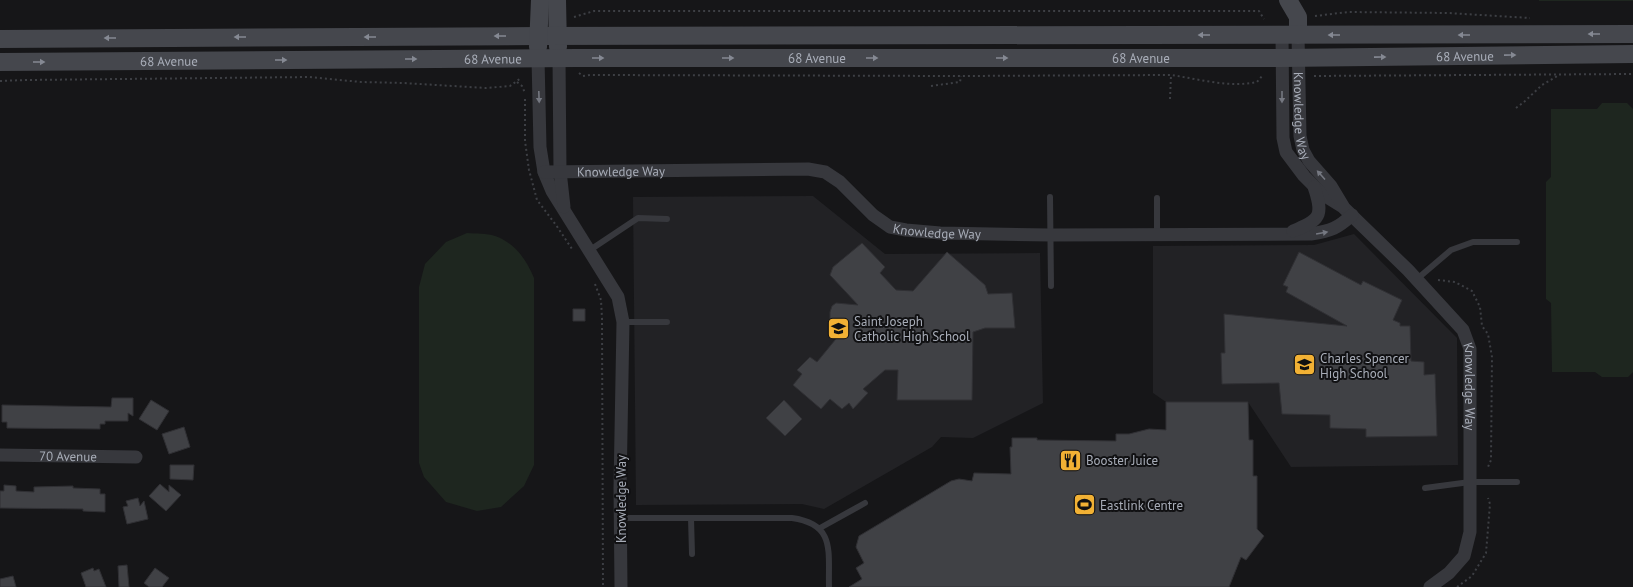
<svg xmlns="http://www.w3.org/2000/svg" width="1633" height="587" viewBox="0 0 1633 587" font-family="'PT Sans',sans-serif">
<rect width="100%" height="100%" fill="#161618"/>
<path fill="#222225" d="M813 196 885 254 1040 253 1043 403 973 438 941 437 932 447 824 509 802 504 636 505 633 197Z
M1354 234 1457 338 1458 465 1291 467 1248 402H1166L1153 393V246L1314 245Z"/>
<path fill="#1e261f" d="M1539 0H1633V1H1539Z
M1602 103H1627L1633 109V372L1628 377H1602L1595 372H1552L1551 303 1546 299V182L1551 177V109H1597Z
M467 233C476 234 487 233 495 236 515 243 526 259 534 278V465L524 486 501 507 477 511 446 502 424 477 419 463V287L425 264 446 242Z"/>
<path fill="#404145" stroke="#303034" d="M862 243 885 267 880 273 896 290 913 291 947 252 985 285 988 294 1012 293 1015 328H985L973 332 972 400H897L898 370H885L863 389 868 393 853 409 849 403 842 409 830 399 821 409 793 385 802 374 797 370 810 357 817 362 840 334 830 323V312L832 306 836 303 858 305 830 275 833 267Z
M1299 252 1361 285 1363 281 1402 300 1393 320 1400 323V326H1410L1411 361 1424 362V375L1435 374 1437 436 1366 437V429L1330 428V415L1282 414 1279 383 1222 384 1221 353H1225L1224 314 1347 326 1286 292 1288 287 1283 285Z
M573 309H585V321H573Z
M112 398H133V416L128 413V421H105V424H100V429L7 428V422H2V405L111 407Z
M151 400 169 411 157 430 139 419Z
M784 400 802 419 785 436 766 418Z
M1166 402H1248L1249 440H1253V476H1257V529L1264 536 1246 560 1241 557 1229 587H849L862 579 856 568 864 563 856 547 859 536 951 481 959 479 972 481 974 473 1011 474 1010 447H1012V438H1037V440L1116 441V434H1129L1149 429 1166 430Z
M184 427 190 447 169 454 162 434Z
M170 465H194L193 480 170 479Z
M160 484 169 492V485L181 495 166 511 149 496Z
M4 485 16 486V491L34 492V487L73 486V488L100 489V494H105V512L83 511V509L0 508V491H4Z
M138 498 140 506 144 501 148 519 127 524 123 507 128 506 126 501Z
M127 565 129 587H119L118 566Z
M93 568 94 571 99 569 106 587H86L81 573Z
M155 568 169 578 162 587H149L144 583Z
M13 576 16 587H0V579Z"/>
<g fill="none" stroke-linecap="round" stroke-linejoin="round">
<path stroke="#3d3f44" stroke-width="2" stroke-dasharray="2 3" stroke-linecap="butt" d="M1315 16 1348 12 1448 13 1530 18
M574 17 594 11H1259L1264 19
M579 73 583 76 590 75 961 76 1171 75C1199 79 1229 88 1257 82L1262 76
M1314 76 1633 74
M0 81 26 80 309 77 361 82 403 83 486 88 510 86 521 78
M517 82 522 86 525 93
M931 86 960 82 961 76
M525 99V141L529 170 537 200 556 225 572 249
M1170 99 1171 75
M1516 108 1524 102 1542 85 1559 75
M1438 280 1455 282 1472 291 1480 307 1482 326 1488 334 1492 357 1491 460 1488 467
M595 284 601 300 602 318 603 587
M1457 587 1472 576 1486 553 1490 504 1488 498"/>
<path stroke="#37383d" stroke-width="6" d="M1050 197 1051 286
M1157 235V198
M590 250 638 218 667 219
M1417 279 1451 250 1473 242H1517
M623 322H667
M1425 488 1470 482H1517
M620 518H792C836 524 828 552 829 587
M691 518 692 554
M820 528 865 503"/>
<g stroke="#37383d" stroke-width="13">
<path id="s1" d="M1282 35 1283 138 1286 152 1304 176 1322 194 1343 207 1408 270 1463 330 1470 349V532L1464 556 1449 573 1430 587"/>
<path id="s2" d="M1298 35 1300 136 1303 150 1309 161 1331 186 1343 206"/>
<path d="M538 58 540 147 544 172 552 191 618 297 623 322 620 488 621 587"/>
<path d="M559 58 560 171 564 207"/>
<path id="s3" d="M544 172 808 169 825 172 840 182 873 215 890 227 906 230 940 233 1050 235 1311 234C1331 231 1338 228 1352 215"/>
<path d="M1293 231C1320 220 1324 216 1314 187"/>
<path id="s4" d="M0 455 136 457"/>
</g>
<g stroke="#45474d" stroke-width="18">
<path d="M557 0 558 47"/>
<path d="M1288 0 1298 17V35"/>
<path d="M0 39 539 36 1633 34"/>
<path d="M538 47 540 0"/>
<path id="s5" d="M0 62 577 58H1282L1633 54"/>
</g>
</g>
<defs><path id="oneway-solid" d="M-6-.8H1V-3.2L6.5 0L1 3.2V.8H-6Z"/></defs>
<g fill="#858993">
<use href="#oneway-solid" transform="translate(1594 34) rotate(180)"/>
<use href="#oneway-solid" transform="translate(1204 35) rotate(180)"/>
<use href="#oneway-solid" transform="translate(1334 35) rotate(180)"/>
<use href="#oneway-solid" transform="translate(1464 35) rotate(180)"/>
<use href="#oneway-solid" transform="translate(500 36) rotate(180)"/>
<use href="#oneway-solid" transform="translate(240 37) rotate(180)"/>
<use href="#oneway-solid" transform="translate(370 37) rotate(180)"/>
<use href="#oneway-solid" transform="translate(110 38) rotate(180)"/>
<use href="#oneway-solid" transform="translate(1510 55) rotate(-1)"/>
<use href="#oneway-solid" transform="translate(1380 57) rotate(-1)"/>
<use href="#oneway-solid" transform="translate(598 58)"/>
<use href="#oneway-solid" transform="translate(728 58)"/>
<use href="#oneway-solid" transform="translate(872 58)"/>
<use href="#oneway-solid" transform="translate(1002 58)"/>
<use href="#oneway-solid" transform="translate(411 59)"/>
<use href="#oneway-solid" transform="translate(281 60)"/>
<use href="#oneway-solid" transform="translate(39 62)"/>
</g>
<g fill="#757881">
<use href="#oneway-solid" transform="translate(539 97) rotate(88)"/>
<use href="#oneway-solid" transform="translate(1282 97) rotate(90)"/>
<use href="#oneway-solid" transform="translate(1321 175) rotate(-132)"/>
<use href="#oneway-solid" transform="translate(1322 233) rotate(-10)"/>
</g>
<defs>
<symbol id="school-square" viewBox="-11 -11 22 22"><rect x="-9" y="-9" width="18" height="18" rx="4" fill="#f2b134" stroke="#111113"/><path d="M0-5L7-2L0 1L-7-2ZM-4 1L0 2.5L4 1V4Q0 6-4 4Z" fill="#111"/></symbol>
<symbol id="restaurant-square" viewBox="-11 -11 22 22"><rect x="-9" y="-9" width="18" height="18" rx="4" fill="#f2b134" stroke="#111113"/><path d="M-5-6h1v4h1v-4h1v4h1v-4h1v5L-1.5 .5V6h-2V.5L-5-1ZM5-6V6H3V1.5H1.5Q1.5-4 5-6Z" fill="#111"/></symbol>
<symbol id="stadium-square" viewBox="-11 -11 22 22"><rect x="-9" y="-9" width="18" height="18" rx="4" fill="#f2b134" stroke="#111113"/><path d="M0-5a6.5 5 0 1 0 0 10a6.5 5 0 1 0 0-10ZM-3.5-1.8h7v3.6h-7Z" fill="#111"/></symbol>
</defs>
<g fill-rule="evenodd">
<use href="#school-square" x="826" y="316" width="25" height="25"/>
<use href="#school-square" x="1292" y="352" width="25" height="25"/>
<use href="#restaurant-square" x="1058" y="448" width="25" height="25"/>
<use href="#stadium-square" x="1072" y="492" width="25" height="25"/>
</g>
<g text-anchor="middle" stroke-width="4" stroke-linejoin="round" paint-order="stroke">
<g font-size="13" fill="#a8adb8" stroke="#111113">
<text dy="5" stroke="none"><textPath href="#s5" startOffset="1465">68 Avenue</textPath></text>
<text dy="5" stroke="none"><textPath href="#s5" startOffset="817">68 Avenue</textPath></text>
<text dy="5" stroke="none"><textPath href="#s5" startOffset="1141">68 Avenue</textPath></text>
<text dy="5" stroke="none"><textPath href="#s5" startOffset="493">68 Avenue</textPath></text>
<text dy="5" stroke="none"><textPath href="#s5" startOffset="169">68 Avenue</textPath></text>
<text dy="5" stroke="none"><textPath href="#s2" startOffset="81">Knowledge Way</textPath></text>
<text dy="5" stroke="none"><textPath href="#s3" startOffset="77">Knowledge Way</textPath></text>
<text dy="5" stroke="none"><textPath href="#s3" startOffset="414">Knowledge Way</textPath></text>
<text dy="5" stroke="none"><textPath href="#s1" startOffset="427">Knowledge Way</textPath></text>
<text dy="5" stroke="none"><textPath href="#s4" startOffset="68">70 Avenue</textPath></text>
<text transform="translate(621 499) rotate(-90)" y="5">Knowledge Way</text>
</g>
<g font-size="13" fill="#a8adb8" stroke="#111113" text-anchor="start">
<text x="854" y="326">Saint Joseph<tspan x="854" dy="15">Catholic High School</tspan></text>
<text x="1320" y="363">Charles Spencer<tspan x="1320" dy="15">High School</tspan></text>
<text x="1086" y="465">Booster Juice</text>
<text x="1100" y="510">Eastlink Centre</text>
</g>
</g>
</svg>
